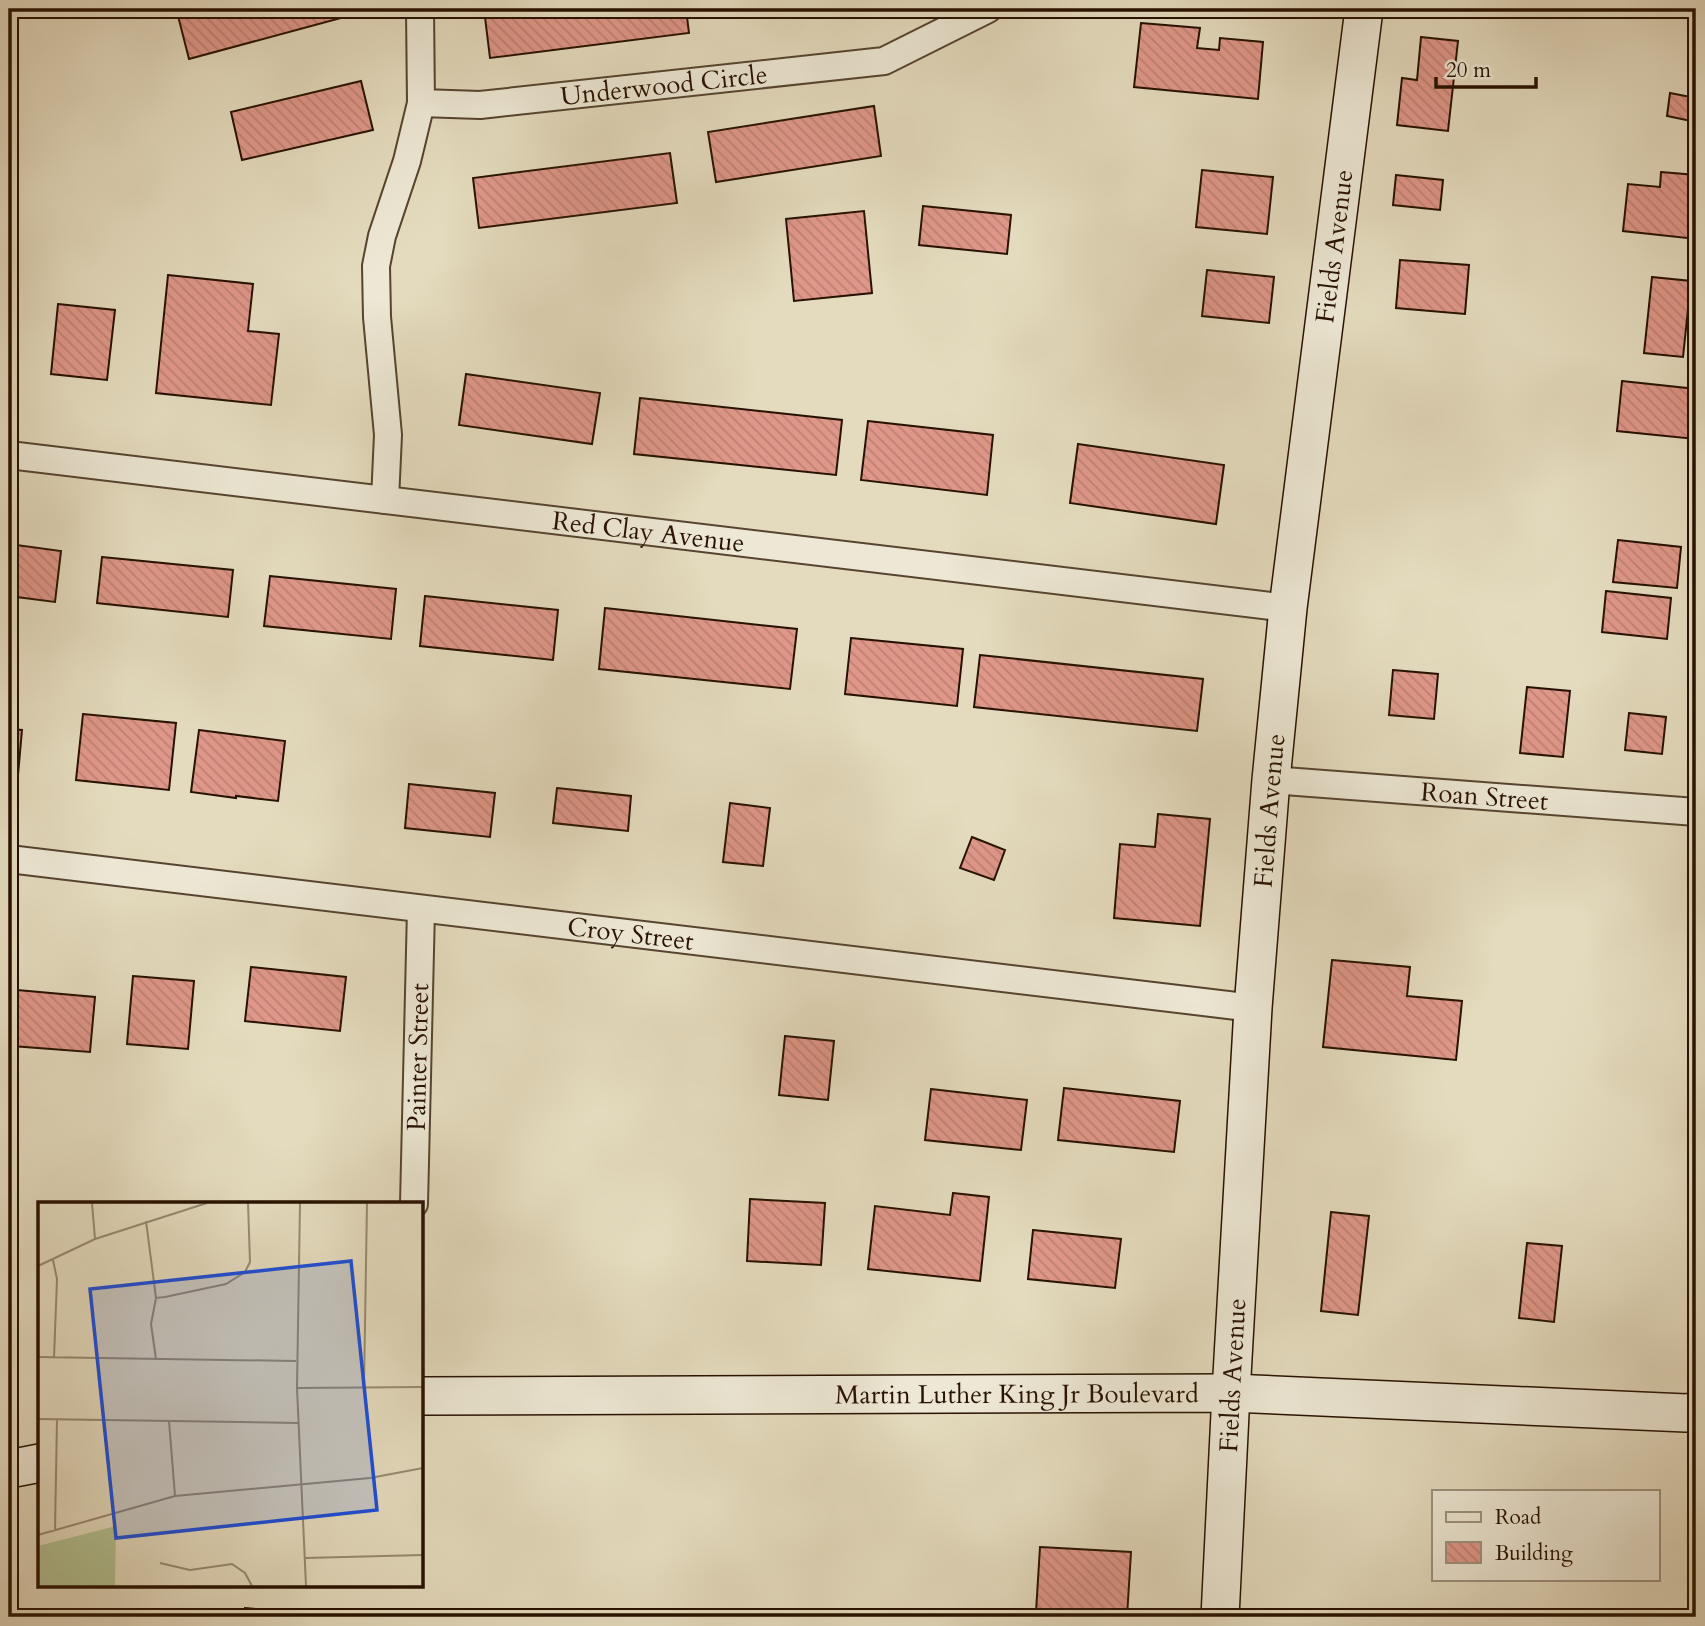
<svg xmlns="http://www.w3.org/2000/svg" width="1705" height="1626" viewBox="0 0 1705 1626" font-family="Cardo,serif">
<defs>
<pattern id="building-back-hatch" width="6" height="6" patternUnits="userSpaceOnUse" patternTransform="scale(1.75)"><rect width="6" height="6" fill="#df9789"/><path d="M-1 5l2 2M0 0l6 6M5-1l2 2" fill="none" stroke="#bf8174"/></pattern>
</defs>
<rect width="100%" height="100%" fill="#e4dbbe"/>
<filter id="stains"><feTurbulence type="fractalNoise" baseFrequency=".00286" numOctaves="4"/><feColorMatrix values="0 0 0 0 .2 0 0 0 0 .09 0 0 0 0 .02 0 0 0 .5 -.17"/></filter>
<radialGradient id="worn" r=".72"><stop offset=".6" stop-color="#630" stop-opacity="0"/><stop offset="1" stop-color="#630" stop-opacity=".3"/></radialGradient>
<path fill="url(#building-back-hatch)" stroke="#271100" stroke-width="2" d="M189 9H374L189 59 177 12Z
M484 9H686L689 33 490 58Z
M1141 23 1200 28 1197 48 1219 50 1220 38 1263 42 1258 99 1134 87Z
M1421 37 1458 41 1448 131 1397 125 1402 78 1417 80Z
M361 81 373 130 242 160 231 112Z
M1670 93 1696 98V122L1667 116Z
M874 106 881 156 716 182 708 132Z
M670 153 677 203 479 228 473 178Z
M1202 170 1273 177 1267 234 1196 227Z
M1661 172 1696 175V239L1623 231 1628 184 1660 187Z
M1396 175 1443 180 1440 210 1393 205Z
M923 206 1011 215 1007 254 919 245Z
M864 211 872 293 794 301 786 219Z
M1400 260 1469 265 1465 314 1396 308Z
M1207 270 1274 277 1269 323 1202 316Z
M168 275 253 284 248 331 279 334 271 405 156 393Z
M1652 277 1691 281 1683 357 1644 353Z
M58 304 115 310 107 380 51 374Z
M466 374 600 393 592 444 459 425Z
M1622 381 1696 389 1695 439 1617 431Z
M640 398 842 420 836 475 634 454Z
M868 421 993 435 987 495 861 480Z
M1078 444 1224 465 1216 524 1070 503Z
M1618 540 1681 547 1677 588 1613 582Z
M9 544 61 551 55 602 9 596Z
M102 557 233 570 228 617 97 603Z
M270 576 396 589 391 639 264 626Z
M1606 591 1671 598 1667 639 1602 632Z
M425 596 558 610 553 660 420 646Z
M605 608 797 629 790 689 599 669Z
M851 638 963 649 957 706 845 694Z
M980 655 1203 679 1197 731 974 707Z
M1393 670 1438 674 1434 719 1389 715Z
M1527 687 1570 691 1563 757 1520 753Z
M1629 713 1666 717 1662 754 1625 750Z
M83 714 176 723 169 790 76 780Z
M9 729 22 730 18 775 9 774Z
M199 730 285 741 278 801 236 796V798L191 792Z
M409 784 495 793 490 837 405 828Z
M557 788 631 796 628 831 553 823Z
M730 803 770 808 763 866 723 862Z
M1158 814 1210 819 1200 926 1114 918 1120 844 1155 847Z
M972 837 1005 850 994 880 960 868Z
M1332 960 1410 967 1407 996 1462 1001 1456 1060 1323 1047Z
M251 967 346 977 340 1031 245 1021Z
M133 976 194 981 188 1049 127 1044Z
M17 990 95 997 90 1052 12 1046Z
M785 1036 834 1041 828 1100 779 1095Z
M1064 1088 1180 1101 1174 1152 1058 1140Z
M931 1089 1027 1100 1021 1150 925 1140Z
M953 1193 989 1197 980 1281 868 1269 875 1206 950 1215Z
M750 1199 825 1203 821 1265 747 1261Z
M1331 1212 1369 1216 1358 1315 1321 1311Z
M1033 1230 1121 1239 1115 1288 1028 1279Z
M1527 1243 1562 1246 1554 1322 1519 1318Z
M1040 1547 1131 1552 1127 1617 1036 1612Z
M245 1608 284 1612V1617H244Z"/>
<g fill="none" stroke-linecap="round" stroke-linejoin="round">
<defs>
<g id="street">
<path id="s1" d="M420 9 421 103 480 105 884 61 988 9"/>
<path id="s2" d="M9 455 1288 608"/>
<path d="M385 500 388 435 377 317 376 266 382 236 407 161 421 103"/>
<path id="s3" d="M1271 780 1696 812"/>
<path id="s4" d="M9 859 1253 1008"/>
<path id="s5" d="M414 1204 421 909"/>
</g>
<g id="secondary">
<path id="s6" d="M422 1396 1231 1393 1686 1413 1696 1412"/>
<path d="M9 1469 40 1463"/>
<path id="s7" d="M1220 1617 1231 1393 1253 1008 1271 780 1288 608 1364 9"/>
</g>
</defs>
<use href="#street" stroke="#564430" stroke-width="30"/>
<use href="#secondary" stroke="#271100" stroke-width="40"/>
<use href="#street" stroke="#ede8d5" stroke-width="26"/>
<use href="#secondary" stroke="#ede8d5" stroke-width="37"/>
</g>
<g text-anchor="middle" stroke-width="5" stroke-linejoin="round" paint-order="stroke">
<g font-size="26" fill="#271100" stroke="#ede8d5">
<text dy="9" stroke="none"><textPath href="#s1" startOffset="338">Underwood Circle</textPath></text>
<text dy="9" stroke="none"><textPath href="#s7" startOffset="1376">Fields Avenue</textPath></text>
<text dy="9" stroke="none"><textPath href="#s2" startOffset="644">Red Clay Avenue</textPath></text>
<text dy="9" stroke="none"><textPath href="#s3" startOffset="214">Roan Street</textPath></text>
<text dy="9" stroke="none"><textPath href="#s7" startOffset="808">Fields Avenue</textPath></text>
<text dy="9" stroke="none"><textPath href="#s4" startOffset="626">Croy Street</textPath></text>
<text dy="9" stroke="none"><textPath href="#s5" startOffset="147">Painter Street</textPath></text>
<text dy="9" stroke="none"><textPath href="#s7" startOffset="242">Fields Avenue</textPath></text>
<text dy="9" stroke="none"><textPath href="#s6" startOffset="595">Martin Luther King Jr Boulevard</textPath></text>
</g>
</g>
<g transform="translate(38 1202)">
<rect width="385" height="385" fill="#e4dbbe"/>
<path d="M78 324 77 384H0V344Z" fill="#b2c193"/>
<path fill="none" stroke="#988a72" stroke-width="2" d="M54 1 57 37M262 1 259 186 268 384M108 19 118 96 127 95 188 82 207 70 212 60 210 1M15 58 19 77 16 156M0 64 57 37 169 1M118 96 113 122 118 157M0 155 258 159M326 184 329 1M259 186 385 185M0 217 260 221M131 219 137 294M17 329 19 217M0 333 137 294 332 276 385 266M267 356 385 353M122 361 152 368M152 368 194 362 207 371 214 384"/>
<path fill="#1d4ed8" fill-opacity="0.15" stroke="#1d4ed8" stroke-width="3.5" d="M313 59 339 308 78 336 52 87Z"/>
<rect width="385" height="385" fill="none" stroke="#271100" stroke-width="3.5"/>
</g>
<rect width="1705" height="1626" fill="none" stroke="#e4dbbe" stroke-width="35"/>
<rect x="10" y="10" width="1684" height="1605" fill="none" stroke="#271100" stroke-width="3.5"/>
<rect x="18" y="18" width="1670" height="1591" fill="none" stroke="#271100" stroke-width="2"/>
<rect x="1432" y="1490" width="228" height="91" fill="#ede8d5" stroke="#9e9280" stroke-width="2"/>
<rect x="1446" y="1512" width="35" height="10" fill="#ede8d5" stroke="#9e9280" stroke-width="2"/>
<text x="1495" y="1524" font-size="21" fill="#271100">Road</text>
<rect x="1446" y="1542" width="35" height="21" fill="url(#building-back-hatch)" stroke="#9e9280" stroke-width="2"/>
<text x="1495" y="1560" font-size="21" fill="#271100">Building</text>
<path d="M1436 77v10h100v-10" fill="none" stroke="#271100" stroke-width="3.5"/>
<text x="1446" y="77" font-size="21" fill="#271100" stroke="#ede8d5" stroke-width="5" paint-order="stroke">20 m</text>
<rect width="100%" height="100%" filter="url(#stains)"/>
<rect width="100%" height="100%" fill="url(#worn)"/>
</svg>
